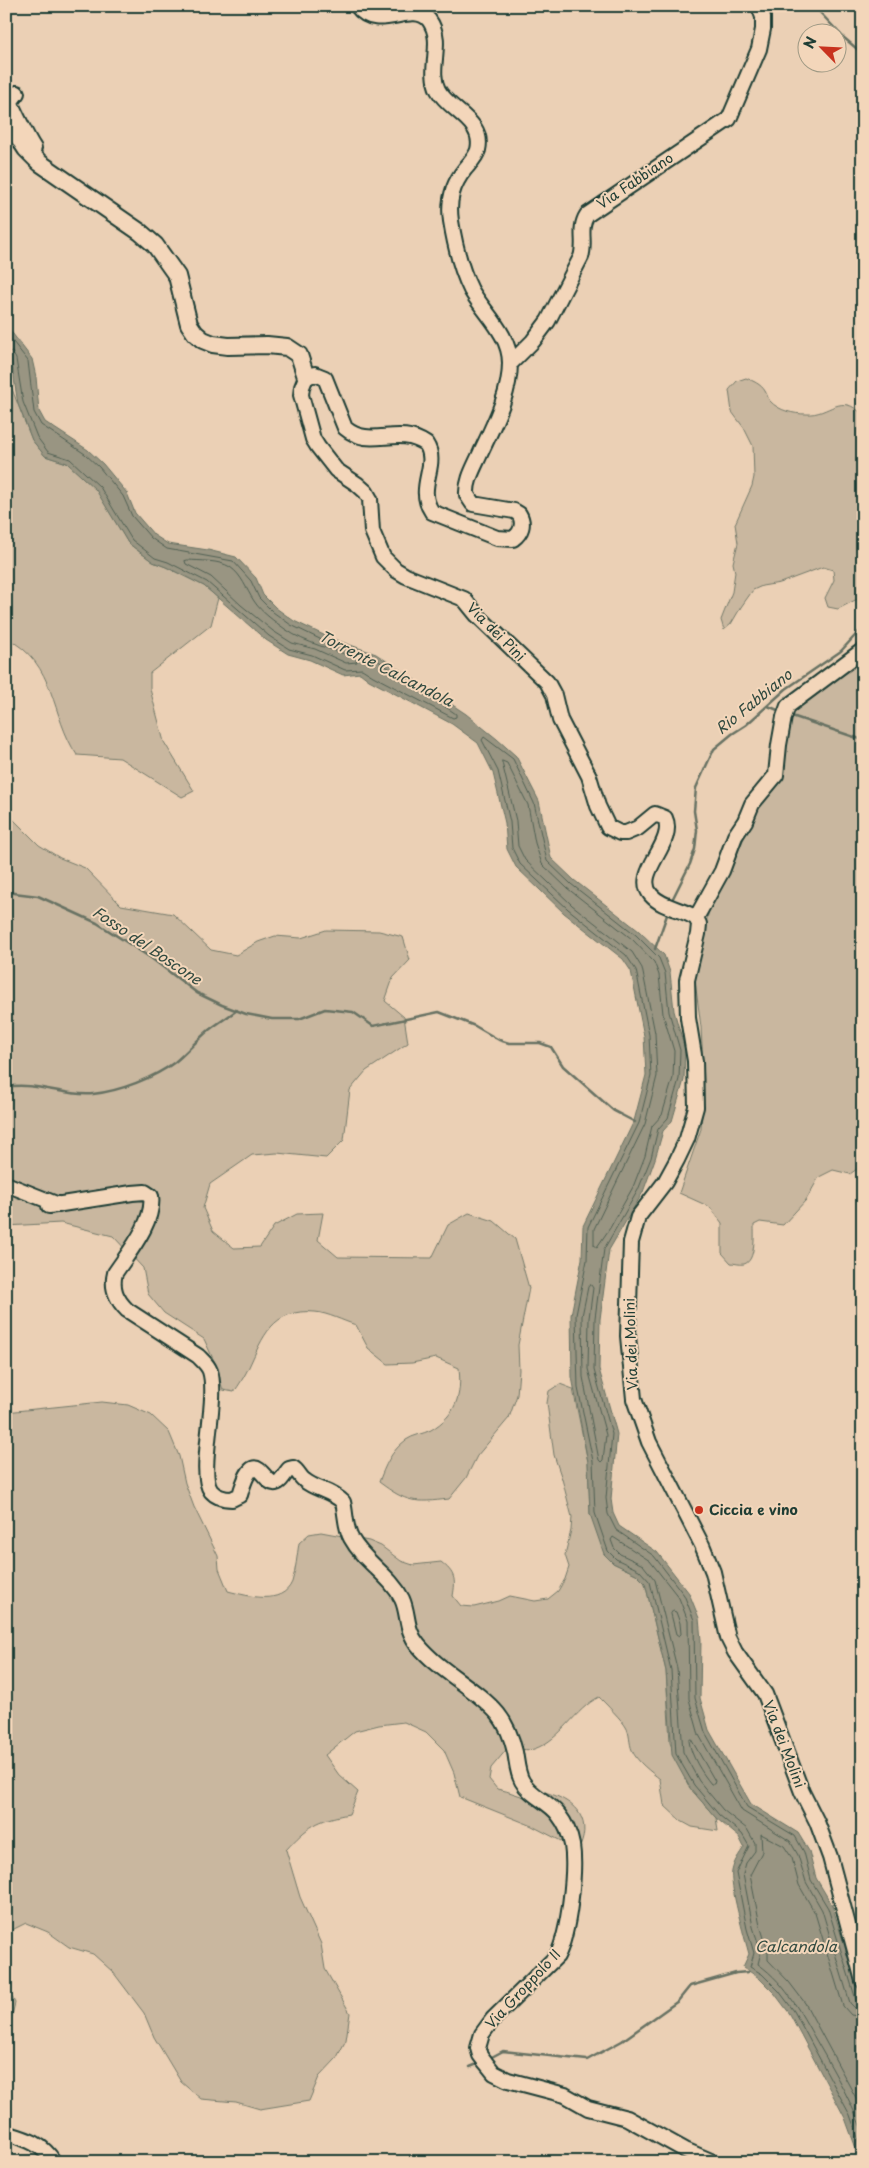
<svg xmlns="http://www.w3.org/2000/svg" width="869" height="2168" viewBox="0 0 869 2168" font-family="'Playpen Sans',sans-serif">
<rect width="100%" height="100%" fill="#ebd0b5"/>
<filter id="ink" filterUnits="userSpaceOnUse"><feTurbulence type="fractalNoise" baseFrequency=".02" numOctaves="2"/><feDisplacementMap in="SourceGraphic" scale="10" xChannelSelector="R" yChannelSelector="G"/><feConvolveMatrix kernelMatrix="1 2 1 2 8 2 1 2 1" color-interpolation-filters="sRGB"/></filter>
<g filter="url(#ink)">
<path fill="#c9b79f" stroke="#747a6a" d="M6 374 32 440 45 456 67 463 97 490 128 543 153 562 166 567 204 586 218 598 211 625 150 673V689L164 742 194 791 182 797 120 758 77 755C50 716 57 663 6 638Z
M746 378C753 381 761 384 765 391 767 394 768 399 770 401 779 411 794 414 806 414 830 416 840 391 863 415V596L838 609 828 607 825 598 834 580 833 570 823 567 780 583 762 586 753 590 741 607 731 624 724 630 721 620 732 592 735 572 733 563 738 543 735 524 752 486 754 477 753 446 744 428 732 412 729 390 737 381Z
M863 661V1157L857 1169 850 1174 833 1170 819 1177 806 1200 783 1225 760 1222 754 1225C754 1235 756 1261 744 1264 740 1265 734 1263 731 1263L722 1253V1223L710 1207 679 1193 701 1129 704 1081 701 1027 695 981 701 942 709 911 727 877 758 806 782 775 792 713 802 701Z
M6 812 39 845 60 858 85 868 121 905 173 914 211 950 236 955 258 942 275 936 301 938 326 930 379 931 403 937 410 960 393 978 385 1001 404 1017 408 1043 366 1071 350 1090 344 1140 326 1158 277 1153 252 1155 210 1184 203 1208 213 1231 234 1248 260 1247 274 1226 297 1214 323 1213 318 1240 338 1257 432 1258 448 1225 469 1213 494 1221 515 1239 529 1288 518 1345 519 1370 517 1395 509 1418 477 1456 466 1478 449 1499C415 1503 407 1503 379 1482 385 1466 391 1451 406 1440 413 1435 423 1434 431 1430 456 1415 462 1396 459 1368L436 1358 412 1363 388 1364 368 1348 356 1325C343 1321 328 1313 315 1312 272 1308 263 1337 248 1369 244 1377 239 1385 234 1392L223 1390 215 1363 204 1339 164 1313 148 1294 143 1268 113 1236 61 1223 6 1226Z
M560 1384 573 1389 588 1462 590 1514 613 1563 636 1574 645 1583 666 1671 670 1743 690 1788 716 1818 718 1831 692 1827 681 1821 664 1805 660 1779C651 1772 636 1761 632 1750 629 1743 630 1733 626 1727 623 1721 604 1702 599 1697 575 1709 561 1740 534 1749 529 1751 515 1748 507 1749L491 1768 489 1779 497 1789C510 1791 520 1797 533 1799L544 1792C572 1799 593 1817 580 1847L567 1844 530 1825 460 1797 454 1773 444 1750 426 1732 404 1722 379 1725 355 1731 325 1755 339 1775 358 1792 349 1814C317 1820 308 1826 286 1850L300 1897 321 1944 325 1969 350 2013 346 2040 336 2059 319 2077 309 2101 260 2109 236 2102 201 2099 181 2082 154 2037 144 2013 113 1972 93 1954 69 1947 48 1932 26 1923 6 1933V1412L102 1402 128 1405 151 1415 169 1432 179 1456 185 1483 194 1507 218 1556 219 1569 228 1591C248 1596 282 1606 292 1582 296 1570 297 1555 299 1543L309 1534 321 1532 369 1541 381 1546 401 1561 413 1565 441 1562C455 1573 456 1579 453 1596L461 1606 474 1607 499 1601 510 1596 535 1601 548 1599 558 1591 565 1579 569 1567 565 1555 571 1530 572 1517 562 1479 554 1455 547 1403 549 1391Z
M6 1985 15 2003 9 2028 6 2027Z"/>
<path fill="#999582" stroke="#687263" d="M6 325 32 359 36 377 39 411 45 422 88 450 103 464 127 493 135 513 154 535 168 544 208 550 236 557 256 578 263 595 276 608 294 621 330 638 376 654 466 714 497 739 516 756 539 801 551 858 574 880 639 931 664 955 670 972 674 1011 685 1049 684 1080 672 1121 663 1131 655 1159 643 1192 609 1250 600 1319 599 1369 617 1434 611 1499 613 1513 619 1526 657 1552 689 1593 699 1618 701 1640 700 1698 709 1730 751 1804 798 1833 809 1851 816 1878 832 1905 863 2006V2162H861L845 2118 790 2014 775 1994 759 1978 743 1967 749 1954C745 1939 729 1884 732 1871 734 1861 739 1855 744 1847L739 1837 716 1818 690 1788 672 1755 666 1671 645 1583 636 1574 613 1563 604 1554 590 1514 588 1462 572 1377 571 1315 582 1259 583 1226 634 1121 646 1075 644 1036 631 971 623 959 564 913 516 867 507 849 505 823 493 773 478 743 452 724 369 680 360 673 343 675 310 660 288 654 266 640 204 586 166 567 153 562 128 543 96 490 67 463 45 456 32 440 18 404 11 360 6 351Z"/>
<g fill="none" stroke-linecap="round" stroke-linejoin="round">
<path stroke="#506053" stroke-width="1" d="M6 333 28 361 34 412 41 425 85 454 99 467 123 496 132 516 151 538 167 549 233 561 251 581 259 598 273 612 291 625 328 643 374 658 456 714V717L453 718 373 676 362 669 345 670 312 655 289 649 269 636 207 582 168 562 155 558 132 540 100 487 70 459 48 452 37 437 23 402 16 359 12 352 6 350
M188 560C200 561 219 560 230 567 242 575 246 589 254 601 261 612 274 621 285 629 306 644 333 649 356 658L357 662 346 663 315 649 292 643 273 631 241 605 211 577 186 564 185 561Z
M502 761 507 763 528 805 535 843 542 864 567 888 632 939 654 962 659 975 663 1014 674 1051 673 1078 662 1115 652 1126 645 1156 633 1187 610 1228 597 1247 594 1245V1229L645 1124 657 1076 655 1033 642 968 632 952 572 905 525 860 518 846 516 821Z
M591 1285 593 1288 589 1318 588 1369 606 1435 603 1460 601 1462 599 1460 583 1377 582 1316 588 1287Z
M673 1611 676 1612 680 1623 681 1634 679 1636 676 1634 671 1614Z
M691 1739 715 1781 714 1784H711C702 1773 691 1756 689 1741Z
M863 2004 858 2003 856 2000 828 1908 811 1880 804 1852 795 1836 747 1807 705 1732 695 1698 694 1620 684 1595 654 1556 616 1530 608 1514 606 1498 612 1434 594 1370 595 1318 604 1249 638 1190 651 1158 658 1129 668 1118 679 1079 680 1050 669 1012 665 973 659 958 636 935 571 884 547 861 534 803 513 759 484 737 482 740 498 771 510 822 512 848 520 864 568 909 626 955 636 970 649 1035 651 1076 639 1123 588 1227 587 1260 576 1315 578 1388 593 1461 595 1513 608 1551 616 1559 639 1570 650 1582 671 1670 676 1754 694 1785 719 1815 742 1834 749 1846 736 1873 747 1929 754 1953 750 1967 762 1974 779 1991 794 2011 850 2115 863 2152
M863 2010 855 2008 850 2003 822 1910 806 1882 798 1855 790 1841 742 1811 699 1735 689 1699 688 1621 679 1598 650 1561 613 1537 611 1540 614 1548 620 1554 643 1565 655 1580 677 1668 683 1752 699 1781 723 1810 747 1829 755 1843V1851L746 1863 743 1874 753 1927 761 1952 758 1964C788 1985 802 2016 820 2047 836 2075 852 2103 863 2133
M863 2017 851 2015 843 2006 815 1913 799 1885 792 1858 784 1846 761 1834 762 1852 750 1875 760 1925 768 1951V1960L789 1982 805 2003 863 2111"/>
<path stroke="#687263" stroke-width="2.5" d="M814 6 843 37 863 54
M768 706 780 711
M789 715 863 740
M6 892 38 896 97 923 151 958 197 993 222 1005 246 1014 272 1019H299L325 1009 353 1012 373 1026 439 1012 475 1026 499 1040 509 1043H540L551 1047 563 1066 614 1111 635 1122
M671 902 690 864 695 849 697 830 694 811 696 788 714 749 732 734 746 725 786 689 841 651 863 627
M655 949 668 912
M6 1087C36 1081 64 1097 93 1094 120 1091 154 1078 175 1062 187 1052 197 1040 209 1030 218 1023 228 1017 237 1010
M488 2059 503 2051 587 2060 622 2041 678 2001 690 1986 736 1973 748 1972
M470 2067 480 2063"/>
<defs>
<path id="minor" d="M357 6C377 34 412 0 429 20 445 42 427 68 438 90 449 111 485 121 478 150 476 157 469 164 465 169 452 185 448 201 451 221 455 246 460 268 471 290 484 313 510 334 510 363 510 394 494 424 481 452 475 466 466 480 467 495L473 504 514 511 519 514C525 524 521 533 513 539L497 538 432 512C415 487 440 465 426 444 397 424 371 450 345 428L325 378 315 374 306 377 302 387 301 395 313 439 318 447 336 470 357 484 366 492 370 499 372 531 383 557 396 570 406 576 464 599 477 615 547 682 554 695 560 720 589 776 598 806 608 827 620 833H626L638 828 655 814 665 818C677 843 632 873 651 895 662 908 683 909 696 918
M17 93 11 101C11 106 30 143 34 148
M510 364 533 341 548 321 581 257C586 242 578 229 587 215L729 119 759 49 763 29V17L759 6
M696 918 699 924 698 934 687 980 688 1018 695 1061 696 1107 687 1139 677 1160 665 1182 638 1217 631 1242 628 1336 634 1399 649 1442 702 1545 713 1572 728 1638 735 1652 765 1694 802 1792 817 1822 830 1857 863 1981
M696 918 722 871 735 836 745 821 752 804 776 775 779 745 784 717 788 706 863 650
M6 1184 59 1205
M49 1206 132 1193 145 1192 151 1196C155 1221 129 1252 115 1273 111 1288 116 1299 127 1310L198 1356C203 1361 208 1365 210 1371 219 1399 197 1473 211 1491 216 1497 225 1499 232 1499L240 1495C255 1441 263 1486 276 1483 281 1482 286 1472 289 1469L293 1468C298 1471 300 1477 304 1480 316 1490 331 1490 343 1502 346 1514 345 1527 351 1538 364 1562 390 1575 402 1599 409 1614 405 1629 418 1645 440 1672 475 1687 498 1714 506 1724 512 1739 515 1752 517 1762 517 1772 522 1781 530 1796 548 1801 558 1814 565 1823 570 1834 572 1845 576 1870 569 1933 557 1956L493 2019 482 2034 478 2048 480 2055 486 2063 494 2073 508 2080 565 2095 588 2108 627 2118 685 2150 713 2162
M6 2133C26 2139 42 2143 54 2162"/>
<path id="major" d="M6 118 26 149 40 163 140 232 155 245 177 276 189 324 195 333 203 340 213 344 228 346 267 345 287 347 299 355 306 377"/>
</defs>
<use href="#minor" stroke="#1f3d34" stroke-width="18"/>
<use href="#major" stroke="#1f3d34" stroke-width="20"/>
<use href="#minor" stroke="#f3d6ba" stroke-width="14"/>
<use href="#major" stroke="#f3d6ba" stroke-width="16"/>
</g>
</g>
<circle fill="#c8321e" stroke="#f3d6ba" stroke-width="2" cx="699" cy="1510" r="5"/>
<g text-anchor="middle" stroke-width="4" stroke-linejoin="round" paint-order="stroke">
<g font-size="14" fill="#1f3d34" stroke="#f3d6ba">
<text transform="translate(635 181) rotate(-34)" y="5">Via Fabbiano</text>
<text transform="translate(496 632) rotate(45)" y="5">Via dei Pini</text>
<text transform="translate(631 1344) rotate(-92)" y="5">Via dei Molini</text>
<text transform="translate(784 1744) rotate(69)" y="5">Via dei Molini</text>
<text transform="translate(523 1989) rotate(-47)" y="5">Via Groppolo II</text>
</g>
<g font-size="14" font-weight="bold" fill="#1f3d34" stroke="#f3d6ba" text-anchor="start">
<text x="709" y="1515">Ciccia e vino</text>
</g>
<g font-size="15" font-style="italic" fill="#314a40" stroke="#f3d6ba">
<text transform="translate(386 669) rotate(27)" y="5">Torrente Calcandola</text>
<text transform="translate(754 702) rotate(-39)" y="5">Rio Fabbiano</text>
<text transform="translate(147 946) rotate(34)" y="5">Fosso del Boscone</text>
<text x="796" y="1952">Calcandola</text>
</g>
</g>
<rect width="869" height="2168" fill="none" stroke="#f3d6ba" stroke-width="25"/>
<rect x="12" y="12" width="844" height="2143" fill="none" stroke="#1f3d34" stroke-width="2" filter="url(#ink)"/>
<g transform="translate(822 48) rotate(294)"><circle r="24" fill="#f3d6ba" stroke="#9e9984"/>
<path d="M0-4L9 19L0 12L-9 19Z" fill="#c8321e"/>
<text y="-8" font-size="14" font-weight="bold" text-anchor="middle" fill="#1f3d34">N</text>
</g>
</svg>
